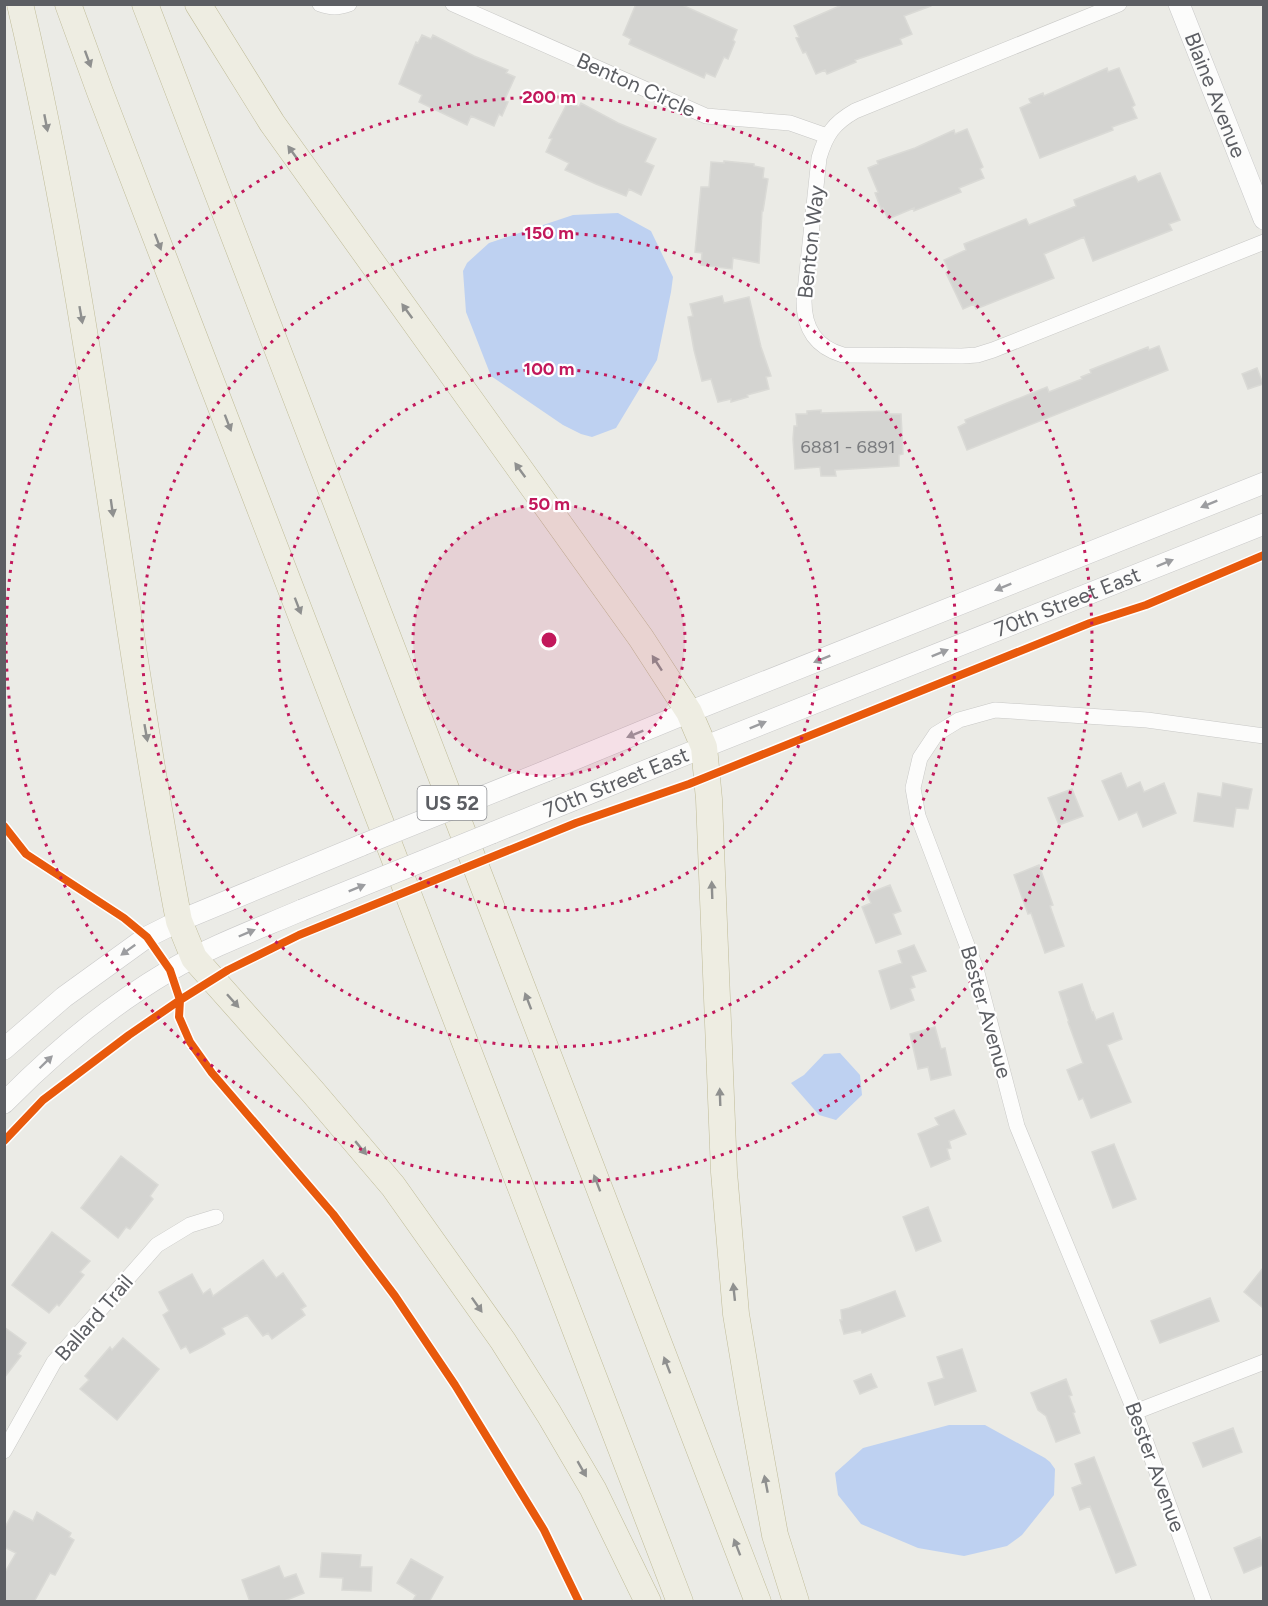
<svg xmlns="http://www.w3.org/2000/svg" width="1268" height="1606" viewBox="0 0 1268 1606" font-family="Figtree,sans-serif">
<rect width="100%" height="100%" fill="#ebebe6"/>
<path fill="#bed1f1" d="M618 213 651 231 673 277 671 292 657 360 616 428 592 437 581 434 563 425 491 376 466 312 463 271 467 263 489 243 573 215Z
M840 1053 860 1075 862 1095 836 1120 819 1115 791 1083 804 1075 824 1054Z
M949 1425H985L1045 1458 1050 1462 1055 1469 1054 1495 1022 1535 1007 1546 964 1556 918 1548 861 1524 838 1495 835 1473 863 1448Z"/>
<path fill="#d4d4d1" stroke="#dadad6" stroke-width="1.5" d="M636 4H680L737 30 733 40 735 42 728 59 724 57 715 77 706 73 704 78 629 44 631 39 623 35Z
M844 4H931V6L904 16 912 34 900 39 902 44 855 60 856 62 827 74 825 70 816 74 806 52 803 53 796 38 799 37 794 26Z
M422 35 431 39 433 35 474 56 508 70 506 73 515 77 504 101 508 102 502 116 499 114 494 126 471 116 467 125 419 102 422 95 399 84 416 42 418 43Z
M1107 68 1108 72 1119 68 1135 105 1132 107 1137 118 1112 127 1113 130 1040 158 1020 108 1031 103 1029 99 1043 93 1044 96Z
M568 102 579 107 581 103 618 123 656 139 645 162 654 166 641 195 629 189 626 196 596 184 565 170 569 163 546 152 552 139 549 138Z
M967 129 983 167 980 169 984 178 959 188 961 192 914 211V208L888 219 883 208 881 209 875 193 878 192 868 168 878 164 877 161 915 148 954 130 955 134Z
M724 161 754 164V166L764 168 763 178 768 179 763 211H762L759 263 733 258 732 269 701 265 702 253 695 252 701 187H709L711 162 724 163Z
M1160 173 1180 220 1169 224 1172 230 1093 261 1084 237 1044 254 1054 278 976 309 974 304 963 309 946 273 949 271 944 260 966 250 964 244 1026 219 1029 225 1064 211 1076 206 1074 200 1135 176 1138 182Z
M722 296 724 303 749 297 761 347 771 376 766 377 769 389 747 395 748 397 731 402V399L718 402 711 379 702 381 694 350 688 317 693 316 690 304Z
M1159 346 1168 370 967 450 958 427 966 423 965 420 1047 387 1049 392 1082 379 1081 377 1091 373 1090 370 1148 347 1149 350Z
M1257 368 1263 384 1248 389 1242 374Z
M821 410V413L889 411V414H901L903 454 899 455V466L835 470 836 476H821L820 467 795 469 793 439 794 426H797L796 414H807V411Z
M1121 773 1127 788 1140 782 1144 792 1164 783 1176 813 1143 827 1137 812 1119 820 1102 781Z
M1223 783 1252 789 1248 809 1236 808 1233 827 1194 821 1198 793 1221 797Z
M1072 789 1083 816 1059 825 1048 798Z
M1039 865 1053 905 1050 906 1064 946 1045 953 1031 913 1028 914 1014 875Z
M890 885 901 911 893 914 901 934 876 943 862 907 871 903 867 894Z
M914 945 926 971 911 976 915 987 910 989 914 1000 891 1009 879 971 902 963 898 951Z
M1082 984 1092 1013 1093 1012 1096 1020 1113 1013 1122 1039 1107 1045 1131 1102 1091 1118 1083 1098 1079 1100 1067 1070 1083 1063 1068 1022H1069L1059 992Z
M935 1027 941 1049 945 1048 951 1075 931 1080 928 1067 918 1069 910 1034Z
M954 1110 966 1134 949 1141 951 1148 947 1149 950 1159 931 1167 918 1134 939 1125 935 1118Z
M1114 1144 1136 1199 1113 1208 1092 1152Z
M121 1156 158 1185 150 1196 153 1199 130 1229 126 1227 118 1238 81 1208Z
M928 1207 941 1241 916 1251 903 1217Z
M52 1232 90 1261 80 1272 84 1275 59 1306 57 1304 49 1313 12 1285Z
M263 1260 276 1278 283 1273 306 1306 301 1309 305 1315 272 1339 268 1333 263 1336 247 1315 222 1328 225 1334 202 1347 190 1353 186 1346 181 1349 163 1315 169 1311 159 1292 192 1274 203 1294 210 1289 213 1296Z
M1263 1268V1308L1244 1292Z
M895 1291 905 1316 862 1333 861 1330 844 1334 840 1320H842L841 1310 849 1308Z
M1210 1298 1219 1321 1160 1343 1151 1321Z
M4 1327 26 1343 18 1354 21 1356 4 1378Z
M123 1338 159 1369 117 1420 80 1389 89 1380 85 1376 110 1347 112 1350Z
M962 1349 976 1391 935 1405 928 1383 944 1378 937 1357Z
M871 1374 877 1387 860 1394 854 1381Z
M1066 1379 1072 1395 1069 1396 1075 1412 1073 1413 1080 1433 1056 1442 1046 1416 1038 1410 1031 1393Z
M1233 1428 1242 1452 1203 1467 1193 1443Z
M1094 1457 1136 1565 1116 1573 1090 1506 1080 1510 1072 1488 1082 1484 1075 1464Z
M14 1511 33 1521 37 1512 71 1533 69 1537 74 1540 55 1575 50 1573 34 1602H4V1574L16 1553 4 1547V1529Z
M1260 1537 1263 1546V1565L1244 1573 1234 1548Z
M322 1553 361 1555 360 1567H372L371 1591 342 1590 343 1578 320 1577Z
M411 1559 443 1577 429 1602H412L416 1595 397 1583Z
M279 1566 284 1578 296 1574 304 1593 282 1602H250L242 1580Z"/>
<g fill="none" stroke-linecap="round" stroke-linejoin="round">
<defs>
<path id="street" d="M320 4C331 8 338 8 349 4
M453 4 706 116 790 123 827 136
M1119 4 855 111C834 123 826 134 819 158L804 301C804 329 816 347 843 355L962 356 977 355 993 350 1264 242
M1135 1412 1264 1362
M4 1451 54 1362 157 1245 190 1225 216 1217
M1204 1602 1135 1412 1017 1126 976 969 918 816 913 788 920 758 936 734 959 720 995 710 1147 720 1264 736"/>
<g id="secondary">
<path id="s1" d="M1179 4 1264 219"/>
<path d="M546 771 689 712 1264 483"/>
<path id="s2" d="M492 833 704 747 1264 524"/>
<path d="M4 1049 64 997 147 937 179 921 362 845"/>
<path d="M4 1103C54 1052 108 1007 169 971 211 946 258 929 302 910"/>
</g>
<path id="highway" d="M20 4C92 307 121 616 179 921L194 958 313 1092 393 1186 503 1341 549 1414 593 1489 648 1602
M68 4 100 92 680 1602
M145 4 758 1602
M198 4 272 123 641 638 689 712 704 747 709 799 724 1172 736 1314 749 1392 775 1535 796 1602"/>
</defs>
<use href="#street" stroke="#c8c8c6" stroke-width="16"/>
<use href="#secondary" stroke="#c9c9c9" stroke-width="22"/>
<use href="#highway" stroke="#bfbb97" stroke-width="27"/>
<use href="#street" stroke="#fcfcfb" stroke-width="15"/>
<use href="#secondary" stroke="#fcfcfb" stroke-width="21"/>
<use href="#highway" stroke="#eeede2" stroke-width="26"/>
<defs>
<path id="secondary-bridge" d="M362 845 546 771
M302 910 492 833"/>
</defs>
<use href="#secondary-bridge" stroke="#c9c9c9" stroke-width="22" stroke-linecap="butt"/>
<use href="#secondary-bridge" stroke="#fcfcfb" stroke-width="21"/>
<defs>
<path id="cycleway" d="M4 826 26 854 124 918 147 937 170 970 180 1000 179 1017 190 1042 212 1073 333 1214 395 1296 455 1385 544 1530 579 1602
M4 1141 43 1100 129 1035 180 1000 228 970 299 935 576 823 689 784 1090 623 1146 605 1264 555"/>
</defs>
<use href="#cycleway" stroke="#fff" stroke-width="11"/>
<use href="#cycleway" stroke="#e8590c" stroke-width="8"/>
</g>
<defs><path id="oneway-solid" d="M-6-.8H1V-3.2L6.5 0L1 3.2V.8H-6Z" transform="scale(1.5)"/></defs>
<g fill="#8f908f">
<use href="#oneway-solid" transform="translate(88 59) rotate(70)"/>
<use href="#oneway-solid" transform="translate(46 123) rotate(79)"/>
<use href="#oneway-solid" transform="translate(293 153) rotate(-126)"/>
<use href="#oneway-solid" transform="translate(158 242) rotate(69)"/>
<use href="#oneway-solid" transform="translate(407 311) rotate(-126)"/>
<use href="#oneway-solid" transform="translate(81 315) rotate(80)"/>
<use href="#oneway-solid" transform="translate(228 423) rotate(69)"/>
<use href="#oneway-solid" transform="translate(520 470) rotate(-126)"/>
<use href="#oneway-solid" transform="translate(112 508) rotate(82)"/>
<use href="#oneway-solid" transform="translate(298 606) rotate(69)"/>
<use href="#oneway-solid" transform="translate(657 663) rotate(-123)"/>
<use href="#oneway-solid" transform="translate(146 733) rotate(80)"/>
<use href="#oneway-solid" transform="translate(712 890) rotate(-92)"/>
<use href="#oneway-solid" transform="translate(233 1001) rotate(48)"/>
<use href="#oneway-solid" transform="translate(528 1001) rotate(-111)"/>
<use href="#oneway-solid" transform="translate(720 1097) rotate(-92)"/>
<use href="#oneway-solid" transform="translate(361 1148) rotate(50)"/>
<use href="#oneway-solid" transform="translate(597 1183) rotate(-111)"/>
<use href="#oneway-solid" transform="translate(734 1292) rotate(-96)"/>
<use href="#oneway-solid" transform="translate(477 1305) rotate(55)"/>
<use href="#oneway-solid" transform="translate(667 1365) rotate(-111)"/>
<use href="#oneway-solid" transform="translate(582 1469) rotate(60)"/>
<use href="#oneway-solid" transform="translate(766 1484) rotate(-101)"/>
<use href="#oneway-solid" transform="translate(737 1547) rotate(-111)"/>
</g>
<g fill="#9c9da0">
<use href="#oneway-solid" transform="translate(1209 504) rotate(158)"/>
<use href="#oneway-solid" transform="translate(1165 563) rotate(-22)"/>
<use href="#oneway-solid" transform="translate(1003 587) rotate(158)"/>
<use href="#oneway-solid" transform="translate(940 653) rotate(-22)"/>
<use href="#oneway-solid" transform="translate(822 659) rotate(158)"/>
<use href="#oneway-solid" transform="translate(758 725) rotate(-22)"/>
<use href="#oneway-solid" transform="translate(635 734) rotate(158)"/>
<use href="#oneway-solid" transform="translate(357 888) rotate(-22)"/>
<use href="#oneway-solid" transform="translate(247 933) rotate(-23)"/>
<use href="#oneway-solid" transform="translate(128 950) rotate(144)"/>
<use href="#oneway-solid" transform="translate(46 1062) rotate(-44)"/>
</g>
<circle cx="549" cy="640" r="136" fill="#c2185b" fill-opacity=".12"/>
<g fill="none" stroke="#c2185b" stroke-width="3" stroke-dasharray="3 6">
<circle cx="549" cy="640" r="136"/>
<circle cx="549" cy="640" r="271"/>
<circle cx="549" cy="640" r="407"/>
<circle cx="549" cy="640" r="543"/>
</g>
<g text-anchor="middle" stroke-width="4.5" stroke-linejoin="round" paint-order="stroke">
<g font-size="18" fill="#7a7c7f">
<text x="848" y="453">6881 - 6891</text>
</g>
<rect fill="#fff" stroke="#8d8e92" stroke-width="1.5" x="417.5" y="786" width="69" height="34" rx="4.5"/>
<g font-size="20" font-weight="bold" fill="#5c5e63">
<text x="452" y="810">US 52</text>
</g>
<g font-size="21" fill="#5c5e63" stroke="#fff">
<text transform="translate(636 85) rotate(24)" y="7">Benton Circle</text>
<text dy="7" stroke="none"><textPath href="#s1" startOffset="98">Blaine Avenue</textPath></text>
<text transform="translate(811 242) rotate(-84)" y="7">Benton Way</text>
<text dy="7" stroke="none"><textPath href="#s2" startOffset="620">70th Street East</textPath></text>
<text dy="7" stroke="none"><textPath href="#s2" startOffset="134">70th Street East</textPath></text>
<text transform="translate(986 1012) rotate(74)" y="7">Bester Avenue</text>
<text transform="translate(94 1318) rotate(-49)" y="7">Ballard Trail</text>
<text transform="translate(1155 1467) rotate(70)" y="7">Bester Avenue</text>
</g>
</g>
<circle cx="549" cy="640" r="9" fill="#c2185b" stroke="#fff" stroke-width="3"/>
<g font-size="18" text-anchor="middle" font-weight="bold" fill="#c2185b" stroke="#fff" stroke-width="4.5" stroke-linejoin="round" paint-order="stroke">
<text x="549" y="103">200 m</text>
<text x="549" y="239">150 m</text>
<text x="549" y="375">100 m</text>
<text x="549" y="510">50 m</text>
</g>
<rect width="1268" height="1606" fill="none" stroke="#5c5e63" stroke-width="12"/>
</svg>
